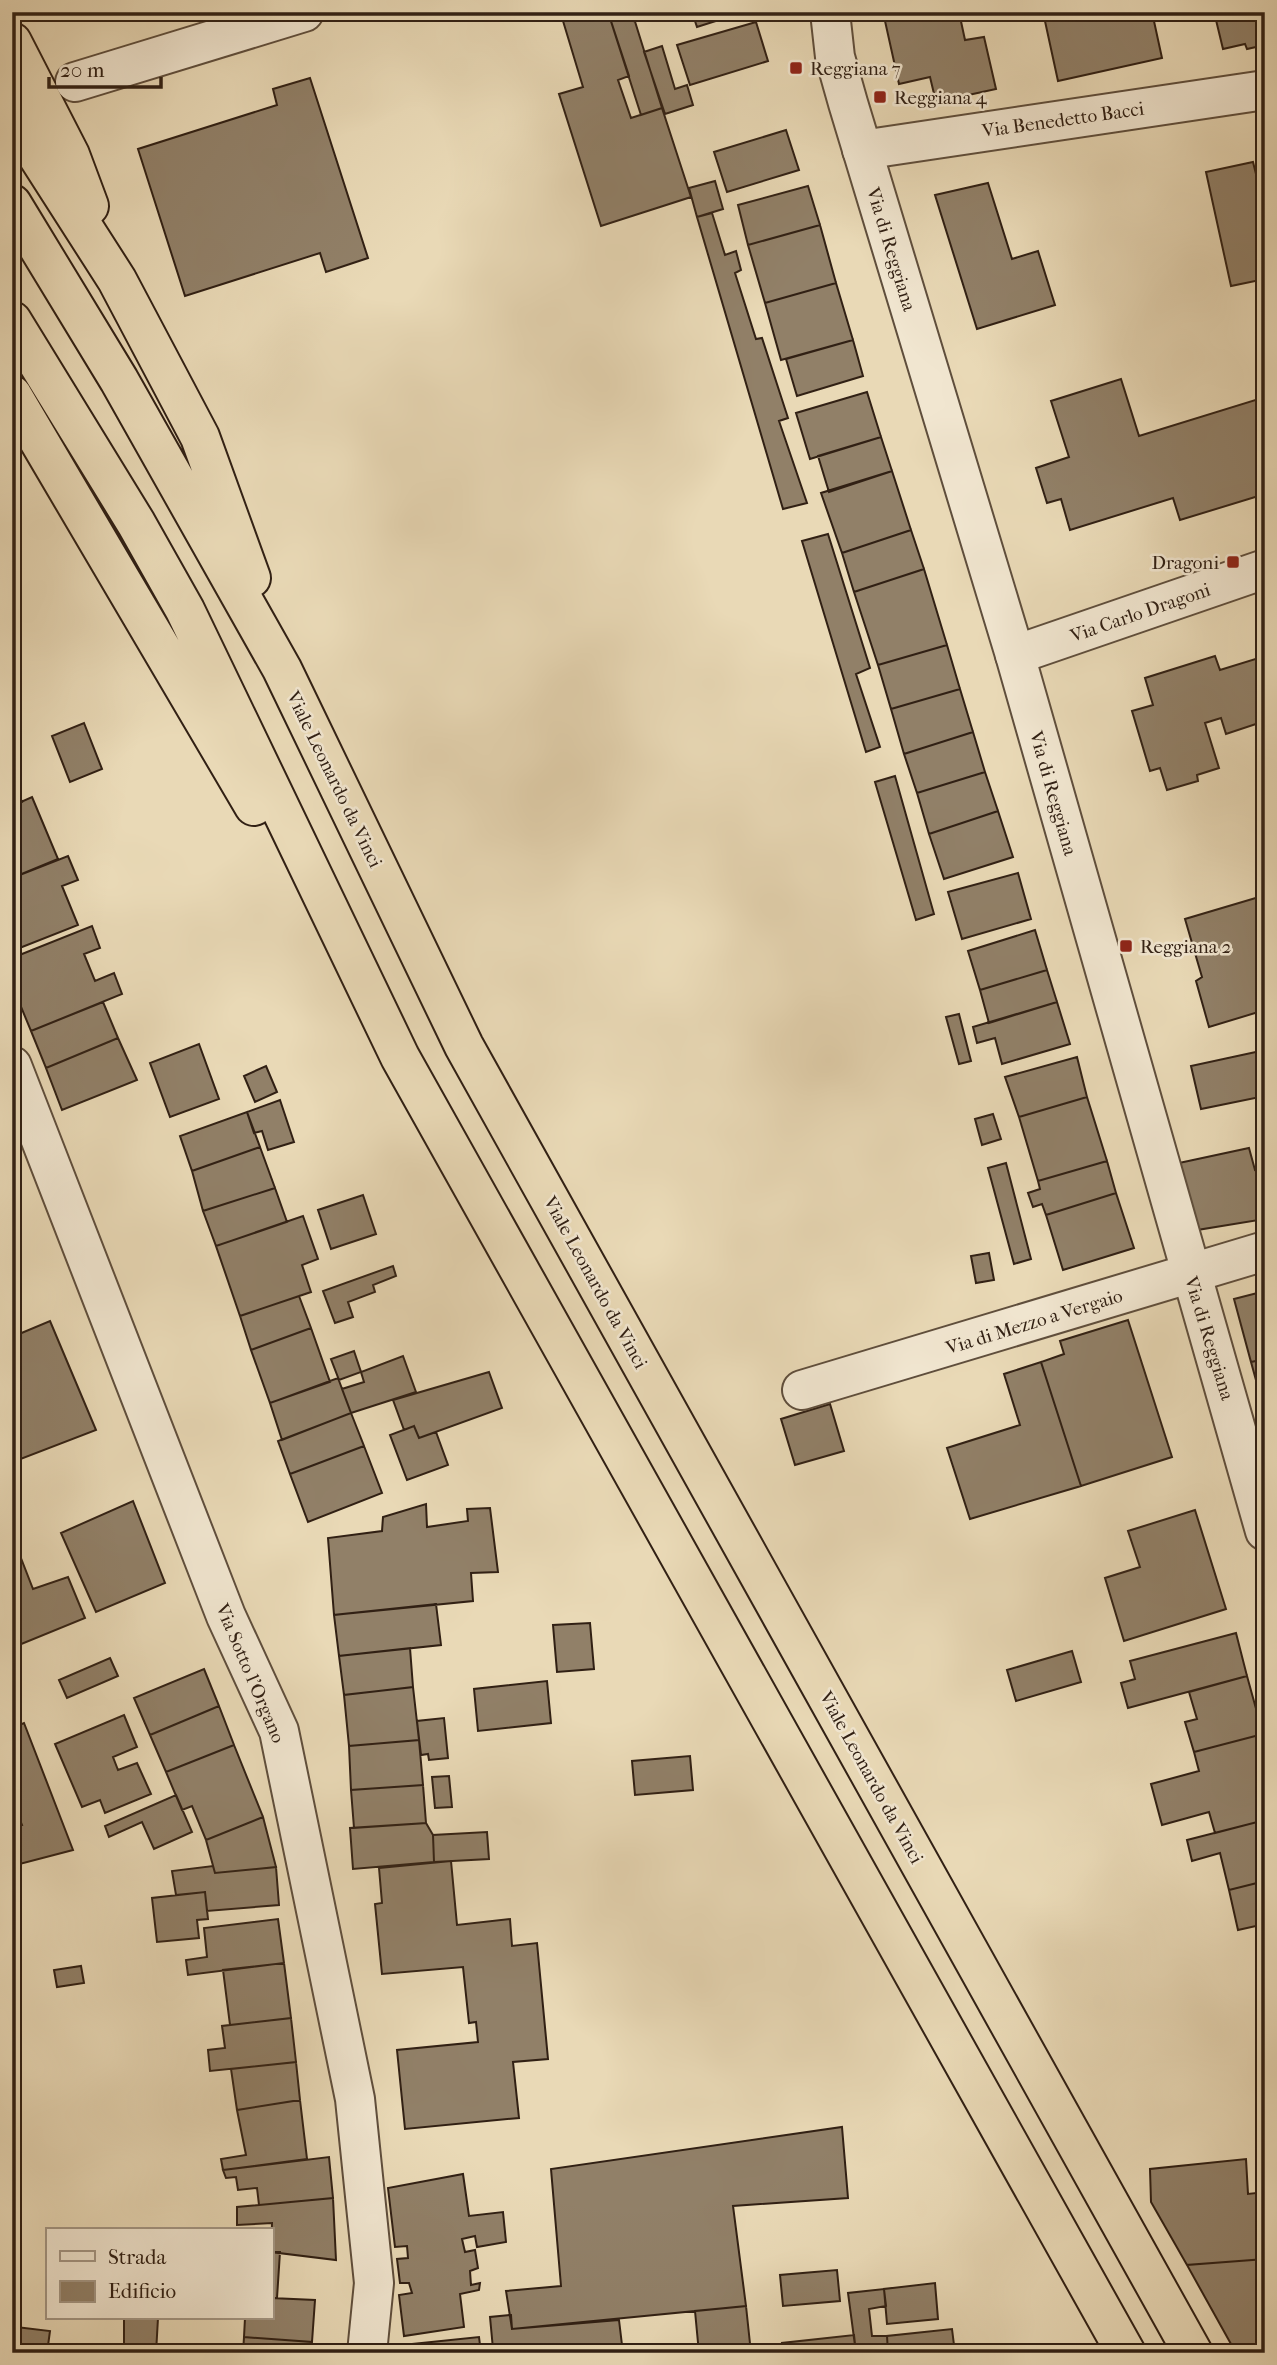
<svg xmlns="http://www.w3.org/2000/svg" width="1277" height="2365" viewBox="0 0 1277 2365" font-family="'IM FELL French Canon',serif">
<rect width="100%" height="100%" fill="#e9d9b6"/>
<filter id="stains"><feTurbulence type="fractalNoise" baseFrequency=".00286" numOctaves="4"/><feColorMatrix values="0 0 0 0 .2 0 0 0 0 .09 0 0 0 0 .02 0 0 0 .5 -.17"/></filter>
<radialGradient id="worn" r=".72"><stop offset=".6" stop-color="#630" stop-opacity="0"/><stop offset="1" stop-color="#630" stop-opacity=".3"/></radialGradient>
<path fill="#918068" stroke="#312014" stroke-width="2" d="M591 12H608L629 76 618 80 631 118 662 108 691 197 601 226 559 94 583 87 563 21Z
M608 12H632L662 108 641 115Z
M632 12H663L634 21Z
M692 12H744L697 27Z
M883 12H959L965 40 984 37 996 89 936 102 930 77 899 84Z
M1043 12H1152L1162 58 1058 81Z
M1247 12H1265V45L1247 49 1245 44 1223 49 1216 20Z
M756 22 768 61 690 85 677 45Z
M662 46 675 89 687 85 693 105 665 114 644 52Z
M310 78 368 258 326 272 320 253 185 296 138 149 277 105 273 89Z
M786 130 799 170 727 192 714 152Z
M1253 162 1256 174 1265 172V279L1231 286 1206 172Z
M715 181 723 209 697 217 689 188Z
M988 183 1012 259 1038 251 1055 305 977 329 935 195Z
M808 186 820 225 748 245 738 205Z
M712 213 725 255 736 251 741 270 735 273 756 339 762 338 788 418 779 421 807 503 783 509 697 217Z
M820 225 836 283 765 303 748 245Z
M836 283 853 340 781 360 765 303Z
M853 340 863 376 797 396 786 359Z
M1121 379 1139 436 1265 397V494L1180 520 1173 498 1070 530 1061 499 1047 503 1036 468 1069 457 1051 401Z
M867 392 881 437 810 459 796 413Z
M881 437 892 471 829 492 818 456Z
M892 471 911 530 842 553 821 493Z
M911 530 924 569 854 592 842 553Z
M828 534 870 668 856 674 880 747 866 752 802 541Z
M924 569 947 645 878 665 854 592Z
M947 645 960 689 891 709 878 665Z
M1215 656 1220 670 1265 656V721L1226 734 1221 718 1205 723 1219 768 1197 775 1198 781 1167 790 1160 768 1150 771 1132 711 1153 705 1145 678Z
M960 689 973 732 904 754 891 709Z
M12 690 20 705 12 709Z
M84 723 102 769 70 782 52 736Z
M973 732 985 772 917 793 904 754Z
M985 772 998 811 929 834 917 793Z
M895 776 934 914 916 920 875 782Z
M12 778 22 802 12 806Z
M32 797 58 859 12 878V806Z
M998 811 1013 857 944 879 929 834Z
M68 856 78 880 62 886 78 925 12 951V878Z
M1018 873 1031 919 962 939 948 892Z
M1259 897 1265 917V1010L1209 1027 1196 981 1202 977 1185 919Z
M92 926 100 948 84 954 95 981 114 973 122 994 31 1031 12 985V958Z
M1035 930 1047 970 980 990 968 951Z
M1047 970 1057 1002 989 1023 980 990Z
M103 1002 118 1038 46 1068 31 1031Z
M1057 1002 1070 1044 1002 1064 995 1038 977 1043 973 1027Z
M959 1014 971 1061 959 1064 946 1017Z
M118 1038 137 1080 62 1110 46 1068Z
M199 1044 219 1099 170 1117 150 1063Z
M1265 1050V1096L1201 1109 1191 1066Z
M1077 1057 1087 1097 1019 1117 1005 1077Z
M266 1066 277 1092 255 1102 244 1076Z
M1087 1097 1107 1161 1038 1181 1019 1117Z
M280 1100 294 1142 268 1150 262 1131 254 1133 247 1112Z
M247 1112 260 1147 192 1171 180 1136Z
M993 1114 1001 1139 982 1145 975 1119Z
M260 1147 275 1188 203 1211 192 1171Z
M1249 1148 1255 1170 1265 1167V1219L1197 1230 1179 1163Z
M1107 1161 1116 1193 1046 1215 1042 1204 1033 1207 1028 1193 1040 1189 1038 1181Z
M1006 1163 1031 1259 1014 1264 988 1168Z
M275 1188 287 1222 216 1246 203 1211Z
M1116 1193 1134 1248 1063 1270 1046 1215Z
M363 1195 376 1234 331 1249 318 1210Z
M303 1216 318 1259 302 1265 311 1292 240 1316 216 1246Z
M989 1253 994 1280 976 1283 971 1256Z
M393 1266 396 1276 373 1285 375 1292 348 1302 353 1317 335 1323 323 1291Z
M1265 1291V1359L1251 1362 1234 1299Z
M299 1296 311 1328 251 1350 240 1316Z
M1128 1320 1172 1457 1081 1486 1041 1362 1064 1354 1060 1341Z
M50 1321 96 1430 18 1460 12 1444V1337Z
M311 1328 330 1382 270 1403 251 1350Z
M354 1351 361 1372 339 1380 331 1359Z
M403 1356 416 1392 351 1413 342 1389 364 1382 361 1372Z
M1265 1359V1401L1262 1402 1251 1362Z
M1041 1362 1081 1486 970 1519 947 1448 1020 1425 1004 1374Z
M489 1372 502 1408 419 1438 414 1426 404 1430 393 1400Z
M338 1378 351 1413 282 1440 270 1403Z
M830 1404 844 1451 795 1465 781 1419Z
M351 1413 364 1446 290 1474 278 1441Z
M414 1426 419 1438 436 1432 448 1465 407 1480 390 1435Z
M364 1446 382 1493 308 1522 290 1474Z
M133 1501 165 1583 96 1612 61 1533Z
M426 1504 427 1527 468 1521 467 1509 490 1508 498 1572 471 1573 473 1601 334 1615 328 1538 382 1531 383 1517Z
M1195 1510 1226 1609 1124 1641 1105 1578 1140 1567 1128 1531Z
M12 1535 33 1589 68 1577 85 1618 14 1647Z
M436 1604 441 1645 339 1656 334 1615Z
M590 1623 594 1669 557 1672 553 1625Z
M1236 1633 1247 1676 1128 1708 1121 1683 1135 1679 1130 1661Z
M410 1648 413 1687 344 1695 339 1656Z
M1072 1651 1081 1682 1016 1701 1007 1670Z
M110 1658 118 1676 67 1698 59 1680Z
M204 1669 219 1706 150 1735 134 1698Z
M1247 1676 1263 1734 1194 1752 1185 1722 1197 1719 1189 1692Z
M547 1681 551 1723 478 1731 474 1689Z
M413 1687 419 1740 349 1746 344 1695Z
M219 1706 234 1745 166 1772 150 1735Z
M124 1715 137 1747 113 1757 118 1770 137 1763 151 1794 105 1813 100 1800 82 1807 55 1744Z
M444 1718 448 1758 429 1760 428 1754 421 1755 417 1721Z
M24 1723 73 1850 12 1866V1827L22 1825 12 1800V1728Z
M1263 1734 1265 1820 1215 1833 1209 1812 1162 1825 1151 1784 1199 1771 1194 1752Z
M419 1740 423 1785 351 1790 349 1746Z
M234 1745 263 1817 206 1840 192 1806 182 1810 166 1772Z
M690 1756 693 1790 635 1795 632 1761Z
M449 1776 452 1807 435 1808 432 1777Z
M423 1785 426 1823 354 1828 351 1790Z
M176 1795 192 1832 154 1849 142 1822 109 1837 105 1826Z
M263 1817 276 1867 215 1873 206 1840Z
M1265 1820V1881L1229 1890 1220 1853 1192 1861 1187 1840Z
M426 1823 433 1835 434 1862 353 1869 350 1828Z
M487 1832 489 1859 434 1862 433 1835Z
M451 1861 457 1925 510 1919 512 1946 537 1943 548 2059 513 2062 519 2118 405 2129 397 2050 478 2042 476 2022 469 2023 463 1967 382 1974 375 1904 382 1903 379 1868Z
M213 1866 215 1873 276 1867 279 1905 207 1911 205 1892 176 1895 172 1871Z
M1265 1881V1924L1238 1930 1229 1890Z
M205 1892 208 1919 197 1920 199 1938 157 1942 152 1898Z
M278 1919 284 1963 188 1975 186 1960 207 1957 204 1928Z
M284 1963 291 2018 230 2025 223 1970Z
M81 1966 84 1983 57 1987 54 1970Z
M291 2018 296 2062 210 2071 208 2050 225 2048 222 2026Z
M296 2062 300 2100 237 2110 231 2069Z
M300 2100 307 2159 223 2170 221 2159 246 2155 237 2110Z
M842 2127 848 2198 733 2206 746 2306 512 2329 506 2291 561 2286 551 2169Z
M329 2157 333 2198 259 2205 257 2188 238 2190 236 2177 226 2178 223 2170Z
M1246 2159 1248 2194 1265 2192V2259L1187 2265 1151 2202 1150 2169Z
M463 2174 469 2216 503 2212 506 2242 477 2247 475 2236 462 2239 465 2252 475 2250 478 2268 470 2271 471 2285 480 2283 479 2290 460 2294 464 2327 404 2336 399 2295 412 2293 409 2283H400L397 2259 408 2258 407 2246 395 2247 388 2188Z
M333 2198 336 2260 271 2252 272 2223 237 2225V2207Z
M271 2252H280L277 2298H271Z
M1265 2259V2353H1236L1187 2265Z
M837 2270 840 2301 783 2306 780 2275Z
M935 2283 938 2319 887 2324 884 2289Z
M884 2289 886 2306 869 2309 872 2336H887L888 2353H856L848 2293Z
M271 2298 315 2300 312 2342 244 2337 245 2318H271Z
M746 2306 751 2353H699L695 2311Z
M511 2315 512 2329 619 2320 622 2345 537 2353H513V2347L493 2349 490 2317Z
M124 2318H158L156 2353H124Z
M16 2327 50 2331 47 2353H12Z
M952 2329 955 2353H888L887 2336Z
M854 2335 856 2353H783L782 2343Z
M244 2337 312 2342 311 2353H243Z
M479 2337 481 2353H374V2348Z"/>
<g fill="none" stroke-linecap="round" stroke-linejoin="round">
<defs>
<path id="minor" d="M75 82 304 12
M862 150 1265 90
M1015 655 1265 569
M12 1066 226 1616 279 1731 355 2099 374 2283 367 2353
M802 1390 1265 1251"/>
<path id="tertiary" d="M830 12 835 57 848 103 1015 655 1265 1531"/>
<path id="trunk" d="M12 42 70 155 89 206
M12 116 117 280 200 437 251 578
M12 204 119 380 282 669 464 1046 1193 2353
M12 321 136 523 185 610 400 1057 1126 2353
M12 395 254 806"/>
</defs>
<use href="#minor" stroke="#5f4e3c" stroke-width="42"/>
<use href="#tertiary" stroke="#5f4e3c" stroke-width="42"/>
<use href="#trunk" stroke="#312014" stroke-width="42"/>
<use href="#minor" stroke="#f1e6d0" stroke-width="38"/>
<use href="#tertiary" stroke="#f1e6d0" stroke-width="38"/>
<use href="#trunk" stroke="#e9d9b6" stroke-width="38"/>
</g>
<g fill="#8f2418" stroke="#f1e6d0" stroke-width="2.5">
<rect x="789" y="61" width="14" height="14" rx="3.5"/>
<rect x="873" y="90" width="14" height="14" rx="3.5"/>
<rect x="1226" y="555" width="14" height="14" rx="3.5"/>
<rect x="1119" y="939" width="14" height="14" rx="3.5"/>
</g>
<g text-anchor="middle" stroke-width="5" stroke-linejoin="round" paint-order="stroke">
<g font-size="19" fill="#312014" stroke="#f1e6d0" text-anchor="start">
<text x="810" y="75">Reggiana 7</text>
<text x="894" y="104">Reggiana 4</text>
<text x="1219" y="569" text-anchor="end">Dragoni</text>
<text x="1140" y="953">Reggiana 2</text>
</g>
<g font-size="19" fill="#312014" stroke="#f1e6d0">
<text transform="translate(1063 119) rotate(-8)" y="7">Via Benedetto Bacci</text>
<text transform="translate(892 249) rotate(73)" y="7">Via di Reggiana</text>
<text transform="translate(1140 612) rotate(-19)" y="7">Via Carlo Dragoni</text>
<text transform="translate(335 779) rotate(64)" y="7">Viale Leonardo da Vinci</text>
<text transform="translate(1054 793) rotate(74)" y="7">Via di Reggiana</text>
<text transform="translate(596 1282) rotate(61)" y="7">Viale Leonardo da Vinci</text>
<text transform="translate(1034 1321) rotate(-17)" y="7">Via di Mezzo a Vergaio</text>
<text transform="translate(1210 1338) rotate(73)" y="7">Via di Reggiana</text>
<text transform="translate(251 1673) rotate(67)" y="7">Via Sotto l'Organo</text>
<text transform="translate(872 1777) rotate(61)" y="7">Viale Leonardo da Vinci</text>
</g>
</g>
<rect width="1277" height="2365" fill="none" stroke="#e9d9b6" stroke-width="42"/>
<rect x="14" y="14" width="1249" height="2337" fill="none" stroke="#312014" stroke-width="3.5"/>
<rect x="21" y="21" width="1235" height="2323" fill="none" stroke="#312014" stroke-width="2"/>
<rect x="46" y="2228" width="228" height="91" fill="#f1e6d0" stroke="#a49785" stroke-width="2"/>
<rect x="60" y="2251" width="35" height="10" fill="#f1e6d0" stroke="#a49785" stroke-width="2"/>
<text x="108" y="2264" font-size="21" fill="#312014">Strada</text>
<rect x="60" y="2281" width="35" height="21" fill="#918068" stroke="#a49785" stroke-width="2"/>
<text x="108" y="2298" font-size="21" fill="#312014">Edificio</text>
<path d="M49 77v10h112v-10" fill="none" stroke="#312014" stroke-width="3.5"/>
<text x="60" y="77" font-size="21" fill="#312014" stroke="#f1e6d0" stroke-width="5" paint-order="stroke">20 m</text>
<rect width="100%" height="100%" filter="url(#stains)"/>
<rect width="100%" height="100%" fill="url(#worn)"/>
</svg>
